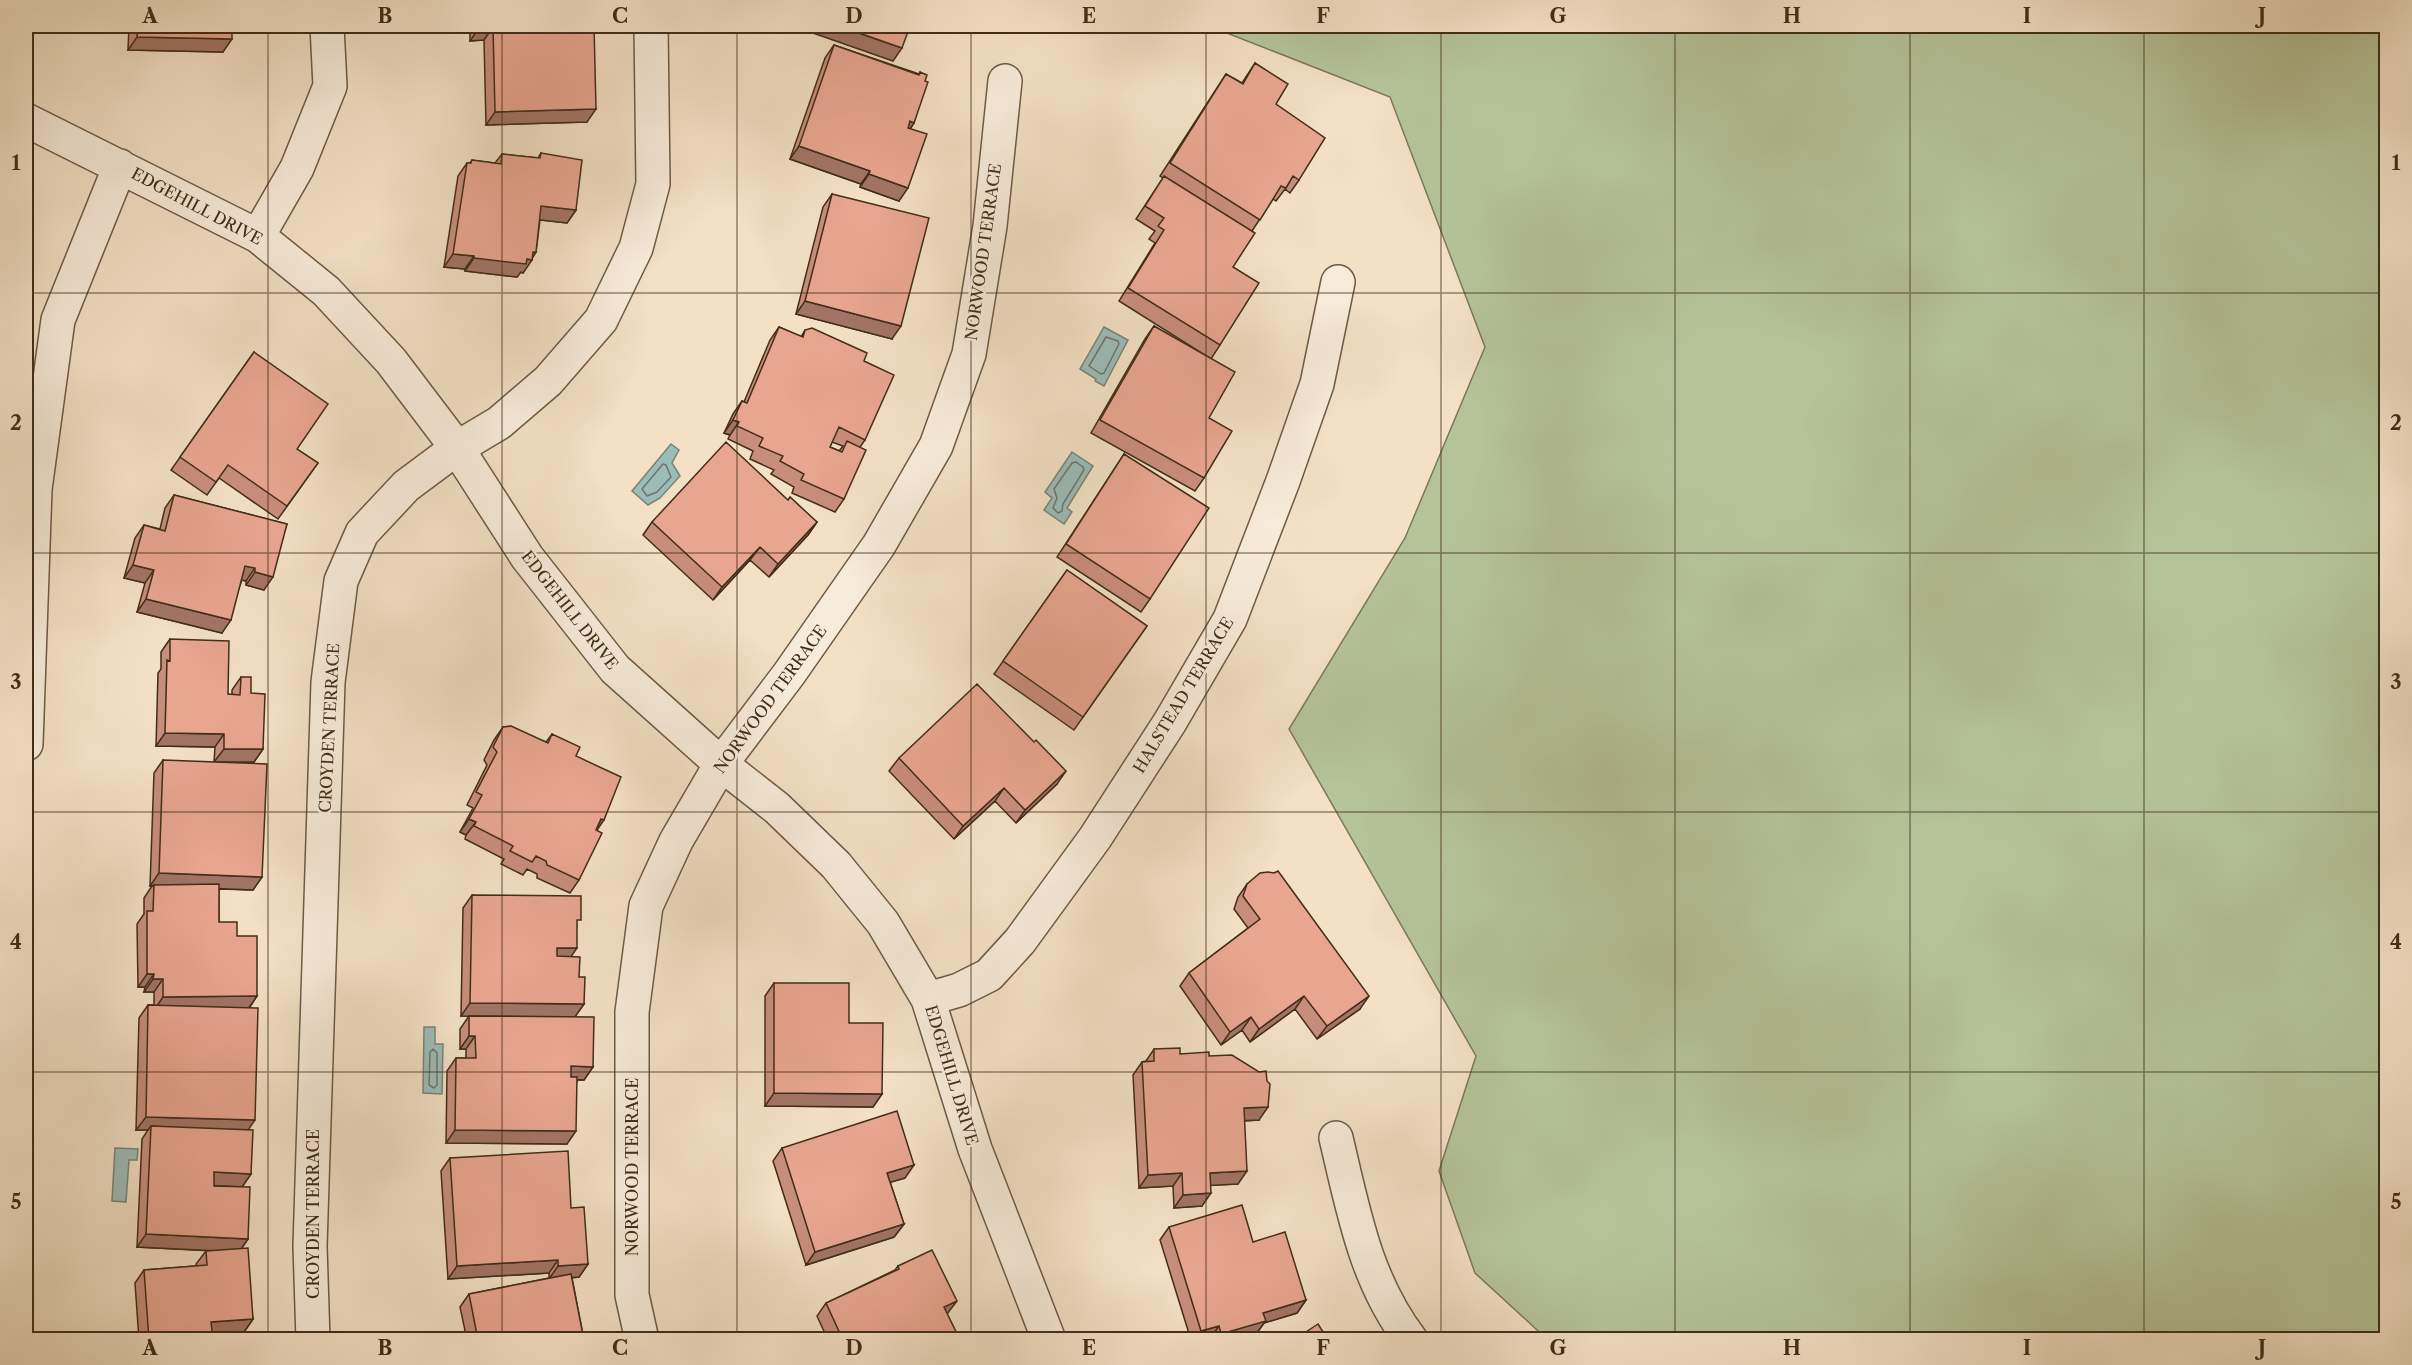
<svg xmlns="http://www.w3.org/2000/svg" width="2412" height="1365" viewBox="0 0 2412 1365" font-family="'Libre Caslon Text',serif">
<rect width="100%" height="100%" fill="#f3e0c5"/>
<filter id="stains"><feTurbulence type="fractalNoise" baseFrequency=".00333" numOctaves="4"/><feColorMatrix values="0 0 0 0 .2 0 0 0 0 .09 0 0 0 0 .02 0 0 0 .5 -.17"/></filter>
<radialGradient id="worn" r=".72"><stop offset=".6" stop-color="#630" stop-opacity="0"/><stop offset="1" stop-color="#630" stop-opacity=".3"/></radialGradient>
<path fill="#b5c399" stroke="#7c7859" stroke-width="1.5" d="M1209 26H2386V1339H1547L1475 1273 1439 1171 1476 1056 1289 729 1405 538 1485 347 1390 97Z"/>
<path fill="#9cbcb8" stroke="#788378" stroke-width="1.5" d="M1104 327 1128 340 1104 386 1095 381 1096 379 1080 369Z
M671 444 679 450 672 463 680 476 660 498 648 505 632 491Z
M1072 452 1093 466 1067 508 1072 512 1064 524 1044 510 1052 498 1045 492Z
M424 1027H435V1044H443L442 1094 423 1093Z
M115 1148 138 1149 137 1160H129L126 1202 112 1201Z"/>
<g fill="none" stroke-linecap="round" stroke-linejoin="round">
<path stroke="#6f7468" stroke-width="1.5" d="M1106 337 1118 341 1119 344 1104 373 1101 374 1089 366Z
M1076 462 1083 467 1084 470 1063 504 1062 511 1058 513 1053 508 1057 498 1054 489 1072 463Z
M663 464 666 465 671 477 657 492 647 496 642 489Z
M433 1049 437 1053V1085L434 1088 429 1085 430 1052Z"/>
<defs>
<path id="minor" d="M26 120 258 236 326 291 391 361 457 448 527 557 615 669 721 764 777 808 836 865 883 923 928 999 975 1149 1049 1340
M258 236 297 168 330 86 327 26
M26 744 35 489 58 320 120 166
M928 999 959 990 989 975 1020 941 1095 838 1170 722 1230 619 1283 481 1317 384 1338 282
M1336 1138C1353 1209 1365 1280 1411 1340
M313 1340 310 1246 328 682 341 581 362 533 406 486 457 448 499 423 548 381 601 320 636 248 653 184 651 26
M642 1340 632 1295V1012L646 906 676 841 721 764 789 674 879 545 936 446 969 354 990 226 1005 81"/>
</defs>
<use href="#minor" stroke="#6e5a44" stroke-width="36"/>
<use href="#minor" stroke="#f7ebd9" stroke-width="33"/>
</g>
<path fill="#c88e7c" stroke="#422d19" stroke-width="1.5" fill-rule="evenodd" d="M129 26H232L223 52 128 50Z
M470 26H594L587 122 486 125 484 40 470 41Z
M834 45 919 74 920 72 925 81 914 123 910 129 899 201 860 187 861 184 790 159 825 58Z
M1255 63 1276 104 1299 180 1290 193 1285 189 1276 201 1273 199 1252 231 1233 267 1220 345 1211 359 1119 301 1155 243 1149 239 1155 231 1136 219 1163 178 1160 176 1226 74 1242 83Z
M541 153 576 210 567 223 540 220 536 252 523 273 521 272 517 277 465 271V269L444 267 458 176 467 163H470L472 160 495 163 502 154 538 158Z
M832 194 892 339 796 314 823 207Z
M1154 326 1209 418 1204 478 1195 491 1091 433 1145 339Z
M779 327 801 337 805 330 864 361 865 440 860 447 844 499 835 512 792 493 794 487 771 474 774 470 750 459 753 451 728 439 730 435 724 433 733 414 742 401 744 402 770 340ZM832 442 843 446 839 451 830 447Z
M254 352 297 449 318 463 278 519 219 478 207 495 171 470Z
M1124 454 1150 599 1141 612 1057 557Z
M174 495 287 524 264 590 246 585V581L242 580 222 633 137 612 145 583 124 578 135 538 144 525 160 529 165 508Z
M788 500 817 522 808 535 769 577 750 560 713 600 643 535 652 522Z
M1067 570 1147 626 1074 730 994 674Z
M170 639 228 694 232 695V690L241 677 251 693 263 749 254 762H214L215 747 156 746 158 673 161 669V652Z
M503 727 546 742 552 734 576 756 597 830 579 880 570 893 537 878V874L527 869 523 875 501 864 504 859 465 839 466 835 460 832 473 808 467 805 487 765 484 760 494 740Z
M899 758 1057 784 1016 823 995 801 954 839 889 771Z
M163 760 262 877 253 890 219 889V922L237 936 257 996 250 1007 248 1129 251 1174 242 1187 248 1239 241 1249 253 1319 244 1332 212 1335 213 1340H139L135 1283 144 1270 197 1266 196 1264 206 1251H214L137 1247 142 1139 148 1130H136L139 1018 148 1005H154V992H144L145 987H138L137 924 144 914V898L152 886H150L154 773Z
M1247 884 1360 1009 1317 1039 1295 1009 1250 1042 1242 1030 1221 1045 1180 986 1189 973 1248 928 1234 909 1238 897Z
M472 895 577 925 571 957 579 977 584 1004 575 1016 593 1067 584 1080H577L567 1144 446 1143 447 1071 456 1058H466V1049H460V1029L469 1016H488H461L463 908Z
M774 983 849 1023 882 1094 873 1107 765 1106V996Z
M1154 1049 1180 1054 1209 1056 1259 1120 1244 1121 1238 1184 1210 1185 1202 1206 1174 1208 1173 1186 1139 1188 1133 1075 1142 1062 1146 1061Z
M782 1148 905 1178 890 1182 904 1224 894 1237 806 1265 773 1161Z
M450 1158 571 1208 588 1264 579 1277 572 1278 584 1340H467L460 1307 469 1294 549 1278V1273L448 1279 441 1171Z
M1169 1227 1253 1242 1306 1300 1297 1313 1264 1323 1256 1334 1237 1340H1191L1160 1240Z
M898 1266 947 1314 960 1340H828L817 1316 826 1303 895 1270Z"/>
<path fill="#a27465" stroke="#422d19" stroke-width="1.5" d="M793 26H839L902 48 893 61Z
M493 27 484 40 470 41 479 28Z
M137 37 232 39 223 52 128 50Z
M596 109 587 122 486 125 495 112Z
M910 121 914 123 905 136Z
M799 146 870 171 861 184 790 159Z
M869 174 908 188 899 201 860 187Z
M541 206 576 210 567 223 532 219Z
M533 252H536L531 260H532L523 273 521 272 517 277 465 271 474 258Z
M453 254 474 256 465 269 444 267Z
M805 301 901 326 892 339 796 314Z
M733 420 739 422 730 435 724 433Z
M817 522 808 535 769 577 778 564Z
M760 547 750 560 713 600 722 587Z
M133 565 154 570 145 583 124 578Z
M245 566 255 568 246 581 236 579Z
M255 572 273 577 264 590 246 585Z
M146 599 231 620 222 633 137 612Z
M165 733 224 734 215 747 156 746Z
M224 749H263L254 762H214Z
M1066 771 1057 784 1016 823 1025 810Z
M1004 788 995 801 954 839 963 826Z
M469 819 476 822 466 835 460 832Z
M601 819 604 820 595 833Z
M159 873 262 877 253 890 154 886V885L152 886H150Z
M557 948H577L568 961H548Z
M147 974H154L145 987H138Z
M153 979H163L154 992H144Z
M257 996 248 1009 154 1010 163 997Z
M1304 996 1295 1009 1250 1042 1259 1029Z
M1369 996 1360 1009 1317 1039 1327 1026Z
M470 1003 584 1004 575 1017 461 1016Z
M1251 1017 1242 1030 1221 1045 1230 1032Z
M469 1036H475L466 1049H460Z
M571 1066 593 1067 584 1080 562 1079Z
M774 1093 882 1094 873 1107 765 1106Z
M1268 1107 1259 1120 1235 1121 1244 1108Z
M146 1117 255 1120 246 1133 151 1126 148 1130H136Z
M455 1130 576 1131 567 1144 446 1143Z
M914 1165 905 1178 878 1186 887 1173Z
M1247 1171 1238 1184 1201 1186 1210 1173Z
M214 1172 251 1174 242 1187 205 1185Z
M1182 1173 1173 1186 1139 1188 1148 1175Z
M1211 1193 1202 1206 1174 1208 1183 1195Z
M904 1224 894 1237 806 1265 815 1252Z
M146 1234 248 1239 239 1252 137 1247Z
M558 1260 549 1273 448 1279 457 1266Z
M588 1264 579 1277 549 1279 558 1266Z
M1306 1300 1297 1313 1264 1323 1256 1334 1237 1340H1218L1221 1334 1263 1313Z
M957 1301 947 1314 944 1307Z
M253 1319 244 1332 202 1335 211 1322Z
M1219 1326 1210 1339 1196 1340 1201 1331Z"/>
<path fill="#e8a590" stroke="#422d19" stroke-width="1.5" d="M138 26H232V39L137 37Z
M479 26H594L596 109 495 112 493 27 479 28Z
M839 26H910L902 48Z
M834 45 919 75 920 72 927 75 925 81 928 82 914 123 910 121 908 128 927 134 908 188 869 174 870 171 799 146Z
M1255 63 1288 84 1276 104 1325 138 1299 180 1293 176 1286 188 1281 186 1260 220 1170 163 1226 74 1243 84Z
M541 153 582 160 576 210 541 206 536 252H533L532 260 527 259 526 264 474 258V256L453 254 467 163H471L472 160 501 164 502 154 540 158Z
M1164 176 1255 233 1233 267 1259 283 1220 345 1128 288 1164 230 1158 226 1164 218 1145 206Z
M832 194 929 218 901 326 805 301Z
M1154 326 1235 372 1209 418 1232 431 1204 478 1100 420Z
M779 327 803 337 805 330 812 328 867 353 864 361 894 375 865 440 839 427 830 447 842 452 847 441 866 450 844 499 801 480 804 474 780 461 783 456 759 446 763 438 737 426 739 422 733 420 742 401 747 403Z
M254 352 328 404 297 449 318 463 287 506 228 465 216 482 180 457Z
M726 442 788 500 790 497 817 522 778 564 760 547 722 587 652 522Z
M1124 454 1209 508 1150 599 1066 544Z
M174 495 287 524 273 577 255 572V568L245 566 231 620 146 599 154 570 133 565 144 525 165 531Z
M1067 570 1147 626 1083 717 1003 661Z
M170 639 229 641 228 694 240 695 241 677H251V693L265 694 263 749H224V734L165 733 167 660 170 661Z
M977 684 1034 742 1036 740 1066 771 1025 810 1004 788 963 826 899 758Z
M511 726 548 743 552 734 580 747 576 756 621 777 604 820 601 819 596 830 602 833 579 880 547 865 546 861 536 856 532 862 510 851 513 846 474 826 476 822 469 819 482 795 476 792 497 752 493 747 503 727Z
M163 760 267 764 262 877 159 873Z
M1278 871 1369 996 1327 1026 1304 996 1259 1029 1251 1017 1230 1032 1189 973 1260 919 1243 896 1247 884 1260 873 1268 872 1274 873Z
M219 884V922H237V936H257V996L163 997V979H153L154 974H147V911H153L154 885Z
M472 895 581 896V920H577V948H557V956L580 957 579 977H585L584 1004 470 1003Z
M774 983H849V1023H883L882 1094 774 1093Z
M148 1005 258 1008 255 1120 146 1117Z
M469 1016 594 1017 593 1067 571 1066V1077H577L576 1131 455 1130 456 1058H476L475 1036H469Z
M1180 1048V1054L1209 1052V1056L1232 1055 1259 1072 1266 1071 1267 1081 1270 1084 1268 1107 1244 1108 1247 1171 1210 1173 1211 1193 1183 1195 1182 1173 1148 1175 1142 1062 1154 1061V1049Z
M897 1111 914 1165 887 1173 904 1224 815 1252 782 1148Z
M151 1126 253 1130 251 1174 214 1172V1186L250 1187 248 1239 146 1234Z
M568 1151 571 1208 584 1207 588 1264 558 1266V1260L457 1266 450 1158Z
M1242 1205 1253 1242 1285 1232 1306 1300 1263 1313 1266 1321 1221 1334 1219 1326 1201 1331 1169 1227Z
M248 1248 253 1319 211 1322 213 1340H149L144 1270 207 1265 206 1251Z
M932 1250 957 1301 944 1307 960 1340H843L826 1303 899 1269 898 1266Z
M571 1274 584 1340H478L469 1294Z
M1318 1324 1328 1340H1294Z"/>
<path fill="none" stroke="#422d19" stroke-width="1.5" stroke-opacity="0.55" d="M268 26V1340M502 26V1340M737 26V1340M971 26V1340M1206 26V1340M1441 26V1340M1675 26V1340M1910 26V1340M2144 26V1340M26 293H2386M26 553H2386M26 812H2386M26 1072H2386"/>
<g text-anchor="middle" stroke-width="5" stroke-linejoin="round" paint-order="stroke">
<g font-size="16" fill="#422d19" stroke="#f7ebd9">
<text transform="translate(197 206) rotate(28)" y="6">EDGEHILL DRIVE</text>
<text transform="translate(983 252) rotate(-82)" y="6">NORWOOD TERRACE</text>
<text transform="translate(570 610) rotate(52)" y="6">EDGEHILL DRIVE</text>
<text transform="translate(1183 695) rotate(-59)" y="6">HALSTEAD TERRACE</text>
<text transform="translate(770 699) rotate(-54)" y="6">NORWOOD TERRACE</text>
<text transform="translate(329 728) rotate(-87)" y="6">CROYDEN TERRACE</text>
<text transform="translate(952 1075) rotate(73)" y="6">EDGEHILL DRIVE</text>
<text transform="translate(632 1167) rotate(-90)" y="6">NORWOOD TERRACE</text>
<text transform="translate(313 1214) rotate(-90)" y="6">CROYDEN TERRACE</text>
</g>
</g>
<rect width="2412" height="1365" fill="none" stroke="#f3e0c5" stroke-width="66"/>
<rect x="33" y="33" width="2346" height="1299" fill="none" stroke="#422d19" stroke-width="2"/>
<g font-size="20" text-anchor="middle" font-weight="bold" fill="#422d19">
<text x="150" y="23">A</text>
<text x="385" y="23">B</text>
<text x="620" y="23">C</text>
<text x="854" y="23">D</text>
<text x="1089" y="23">E</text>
<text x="1323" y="23">F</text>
<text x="1558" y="23">G</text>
<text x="1792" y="23">H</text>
<text x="2027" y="23">I</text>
<text x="2262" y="23">J</text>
<text x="16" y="170">1</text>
<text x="2396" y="170">1</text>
<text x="16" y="430">2</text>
<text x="2396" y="430">2</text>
<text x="16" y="689">3</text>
<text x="2396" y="689">3</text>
<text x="16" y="949">4</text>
<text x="2396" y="949">4</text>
<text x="16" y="1209">5</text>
<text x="2396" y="1209">5</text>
<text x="150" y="1355">A</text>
<text x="385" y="1355">B</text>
<text x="620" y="1355">C</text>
<text x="854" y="1355">D</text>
<text x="1089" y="1355">E</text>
<text x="1323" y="1355">F</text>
<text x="1558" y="1355">G</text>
<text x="1792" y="1355">H</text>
<text x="2027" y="1355">I</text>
<text x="2262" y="1355">J</text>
</g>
<rect width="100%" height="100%" filter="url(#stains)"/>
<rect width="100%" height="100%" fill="url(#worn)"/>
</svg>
